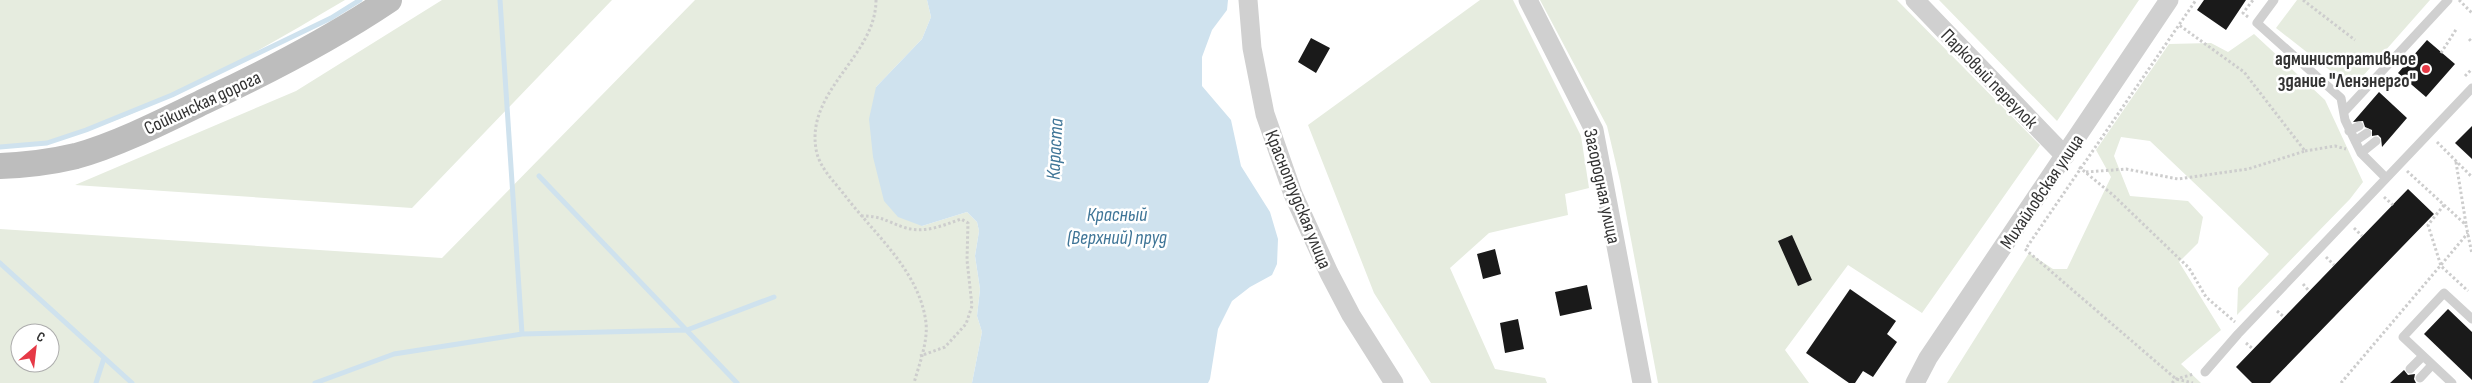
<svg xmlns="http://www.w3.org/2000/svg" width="2472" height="383" viewBox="0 0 2472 383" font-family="'Sofia Sans Condensed',sans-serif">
<rect width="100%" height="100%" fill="#fff"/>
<path fill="#e6ecdf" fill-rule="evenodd" d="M0 0H345C252 55 158 111 53 142 37 146 17 146 0 148Z
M442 0H612L412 208 75 185 296 91Z
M695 0H927L931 17 922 39 876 87 922 226 967 212 977 222 979 231 975 256 980 289 977 316 982 332 972 383H0V229L442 258ZM20 333H50V363H20Z
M1480 0H1513L1581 136 1589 188 1565 194 1568 215 1489 233 1450 268 1495 369 1545 378 1547 383H1431L1374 293 1308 125Z
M1540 0H1897L2040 145 1922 313 1848 265 1785 350 1809 383H1658L1620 181 1607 126Z
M1939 0H2139L2057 121Z
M2297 0H2430L2362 77 2346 83 2276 28Z
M2254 34 2325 100 2363 182 2350 199 2237 315 2238 288 2269 254 2150 141 2121 137 2114 156 2130 196 2188 201 2203 217 2198 243 2179 262 2221 330 2181 364 2201 383H1947L2029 253 2053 269H2067L2111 177 2096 150 2169 44 2211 43 2228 52Z"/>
<path fill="#cfe2ee" d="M927 0H1228L1227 10 1212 30 1202 57V86L1231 120 1241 166 1270 212 1278 239 1277 264 1272 275 1250 287 1232 301 1218 329 1210 379 1208 383H972L982 332 977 316 980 289 975 256 979 231 977 222 967 212 922 226 898 217 884 201 873 157 869 119 876 87 922 39 931 17Z"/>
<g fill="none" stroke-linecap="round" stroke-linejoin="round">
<path stroke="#cfe2ee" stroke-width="5" d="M500 0 522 334
M0 147 47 143 86 130 172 95 331 18 360 0
M539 176 737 383
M0 263 132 383
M96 383 104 358
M315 383 394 354 522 334 687 330 774 297"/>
</g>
<path fill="#1a1a1a" d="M2204 0H2246L2226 30 2197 10Z
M1311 38 1330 48 1316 73 1298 62Z
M2427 40 2455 64 2426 97 2398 73Z
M2379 92 2407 118 2382 147 2381 138 2378 135 2372 136V130L2365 127 2363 121 2353 122Z
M2472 126V159L2455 143Z
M2408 189 2434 214 2270 383H2252L2236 367Z
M1792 235 1812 280 1798 286 1778 241Z
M1495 249 1501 274 1483 279 1477 254Z
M1587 285 1592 309 1560 316 1555 292Z
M1850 289 1896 321 1887 334 1897 342 1873 377 1863 371 1855 383H1849L1806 353Z
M2448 309 2472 332V380L2424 334Z
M1518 319 1524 349 1505 353 1500 323Z
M2404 370 2408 375 2415 374 2414 379 2416 383H2390Z"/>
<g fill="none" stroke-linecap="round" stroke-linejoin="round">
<path stroke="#cdcdcd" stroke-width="3" stroke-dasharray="2.5 2.5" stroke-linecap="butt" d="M876 0C876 56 806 90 816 149 819 167 832 179 843 193 873 233 920 271 926 323 928 342 919 365 914 383
M2303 0 2355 40
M2459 0 2472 13
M2248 17 2243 13 2253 0
M2469 39 2472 42
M2441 53 2457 28
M2465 76 2472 69
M2437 142 2472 177
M2305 151 2335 146 2346 149
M2456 162 2466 224
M2079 167 2113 195 2189 268 2206 297 2235 322
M2407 171 2466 225 2472 254
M2086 172 2126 169 2178 179 2248 169 2305 151 2244 72 2179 25
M2384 197 2393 205
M2444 205 2428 225 2441 266 2468 291
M861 216C881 216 886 221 903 227 923 234 942 226 961 219L968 223 967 260 972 306 966 324 945 347 920 356
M2354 228 2362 236
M2027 247 2196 0
M2025 249 2176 379 2193 383
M2326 257 2334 265
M2303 284 2309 291
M2277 311 2284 317
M2246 343 2253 349
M2172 383 2176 379 2194 374
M2341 383 2468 233"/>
<path stroke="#d0d0d0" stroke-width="9" d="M2274 0 2257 23 2341 98 2345 120 2361 153 2386 178
M2344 112 2448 0
M2349 131 2359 126
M2355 141 2367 133
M2361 153 2376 141
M2410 369 2423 356
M2205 372 2238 334 2472 88
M2420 378 2432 365
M2452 383 2403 337 2444 293 2472 319"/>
<path stroke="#d0d0d0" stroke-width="19" d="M1248 0 1252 48 1265 114 1293 194 1329 273 1351 315 1394 383
M1528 0 1594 130 1642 383
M1915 0 2065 156
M1915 383 1928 358 2169 0"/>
<path stroke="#bdbdbd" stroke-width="26" d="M0 166C25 165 51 162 76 156 117 145 166 120 205 101 269 71 331 39 389 0"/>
</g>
<circle fill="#e63946" stroke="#fff" stroke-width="2" cx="2426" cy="69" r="5"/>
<g text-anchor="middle" stroke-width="5" stroke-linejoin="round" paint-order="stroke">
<g font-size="19" font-weight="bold" fill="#333" stroke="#fff" text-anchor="end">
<text x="2416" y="65">административное<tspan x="2416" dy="22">здание "Ленэнерго"</tspan></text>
</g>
<g font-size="19" fill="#333" stroke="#fff">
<text transform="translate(1990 78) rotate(46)" y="7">Парковый переулок</text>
<text transform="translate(202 102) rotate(-25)" y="7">Сойкинская дорога</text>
<text transform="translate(1603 186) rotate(78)" y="7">Загородная улица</text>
<text transform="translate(2041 191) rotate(-56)" y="7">Михайловская улица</text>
<text transform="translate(1299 199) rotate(68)" y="7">Краснопрудская улица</text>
</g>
<g font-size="20" font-style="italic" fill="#3f7597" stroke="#fff">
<text transform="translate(1054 149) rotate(-87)" y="7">Караста</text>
<text x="1117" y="221">Красный<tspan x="1117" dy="23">(Верхний) пруд</tspan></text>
</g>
</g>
<g transform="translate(35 348) rotate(28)"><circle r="24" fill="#ffffff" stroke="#adadad"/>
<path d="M0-4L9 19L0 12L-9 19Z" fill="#e63946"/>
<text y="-8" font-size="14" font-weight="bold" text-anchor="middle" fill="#333333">С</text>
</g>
</svg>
